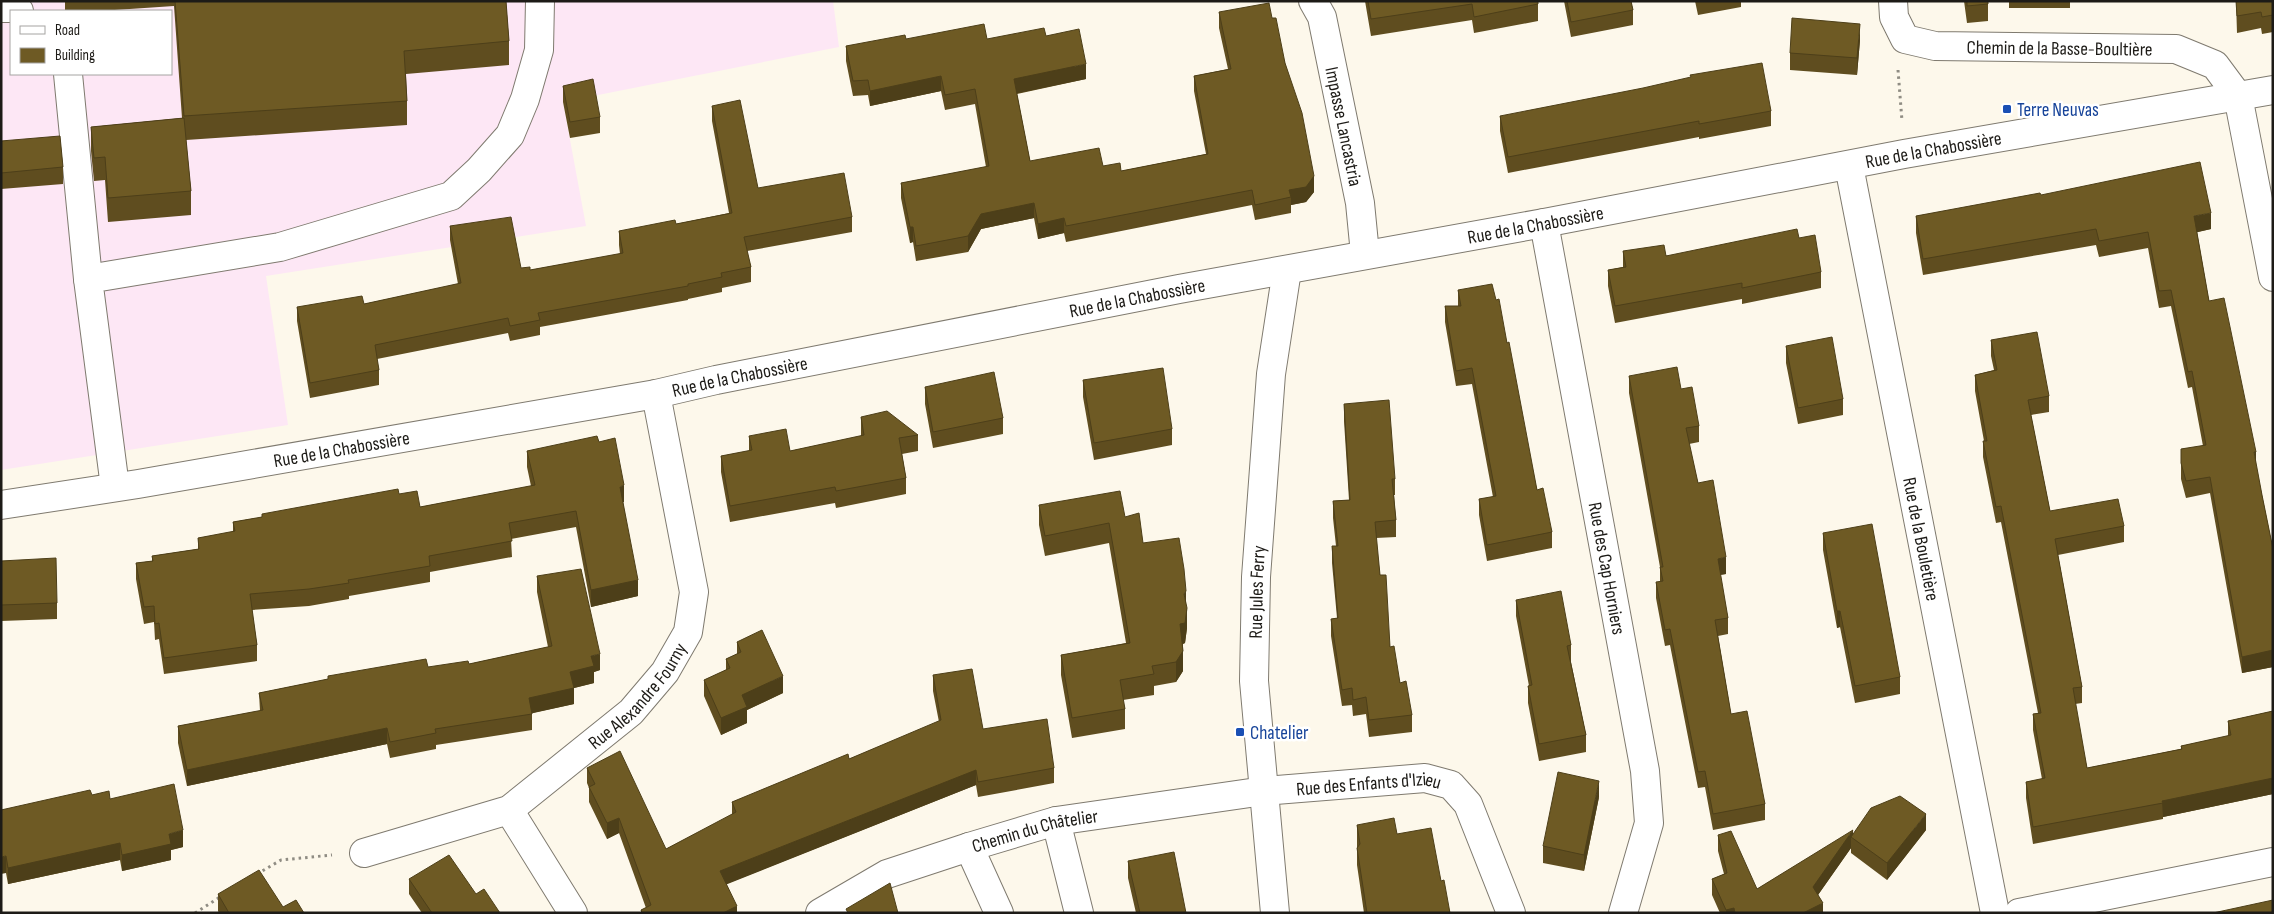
<svg xmlns="http://www.w3.org/2000/svg" width="2274" height="914" viewBox="0 0 2274 914" font-family="'Sofia Sans Condensed',sans-serif">
<rect width="100%" height="100%" fill="#fdf8eb"/>
<path fill="#fde7f5" fill-rule="evenodd" d="M1 1H833L839 47 563 102 586 226 266 276 288 425 1 470ZM11 11H171V74H11Z"/>
<g fill="none" stroke-linecap="round" stroke-linejoin="round">
<defs>
<g id="minor">
<path id="s1" d="M1313 1 1322 17 1360 203 1365 254"/>
<path id="s2" d="M1893 1 1894 17 1905 39 1935 46 2176 49 2215 65 2238 96 2273 277"/>
<path d="M1 8H15L19 11"/>
<path d="M68 74 88 279"/>
<path id="s3" d="M1849 166 1995 913"/>
<path id="s4" d="M1544 223 1645 771 1649 823 1623 913"/>
<path d="M115 487 88 279 280 247 451 196 479 170 510 135 525 99 539 50 540 1"/>
<path id="s5" d="M1 505 138 484 656 394 716 380 1179 289 1544 223 1904 154 2273 90"/>
<path d="M509 810 573 913"/>
<path d="M1056 821 1079 913"/>
<path d="M969 847 999 913"/>
<path id="s6" d="M364 853 509 810 631 712 665 672 688 632 694 592 656 394"/>
<path id="s7" d="M820 913 887 874 969 847 1056 821 1264 791 1425 778 1451 785 1468 804 1511 913"/>
<path id="s8" d="M1275 913 1254 681 1256 577 1271 374 1287 270"/>
<path d="M2019 913 2273 862"/>
</g>
</defs>
<use href="#minor" stroke="#7f7a6f" stroke-width="30"/>
<path stroke="#8f8c83" stroke-width="3" stroke-dasharray="2.5 4" stroke-linecap="butt" d="M1898 70 1902 121
M257 874 281 860 332 855
M195 913 220 897"/>
<use href="#minor" stroke="#fff" stroke-width="28"/>
</g>
<path fill="#5f4d1f" d="M65 1H506L509 41V65L406 74 407 101V125L186 140 191 191V215L108 222 105 180 94 181 91 151V127L182 118 174 6 100 11H65Z
M1365 1H1538V21L1474 33 1472 20 1371 36Z
M1564 1H1631L1633 10V25L1571 37Z
M1695 1H1741V7L1698 15Z
M1964 1H1988V21L1967 23Z
M2009 1H2070V8H2009Z
M2236 1H2273V32L2262 34 2261 28 2237 33Z
M1219 12 1272 18 1285 63 1314 192 1306 202 1291 205V213L1255 220 1252 205 1066 242 1064 233 1038 239 1034 218 981 229 968 252 916 261 913 242 910 243 901 198V183L986 167 975 104 945 110 941 91 870 106 868 95 853 96 846 61V46L906 39H987L1046 36 1086 79 1017 94 1030 161 1103 166 1121 171 1206 154 1194 91V76L1228 69 1219 28Z
M1860 40 1857 75 1790 70V53Z
M563 86 600 117V133L570 138 563 102Z
M712 106 758 188 852 217V232L747 251 751 267V282L722 288V292L688 299V300L540 327V335L510 341 508 333 377 359 379 370V385L310 398 297 321V307L364 304 458 284 450 240V226L521 268 530 270 620 254 619 245V231L676 224 729 213 712 121Z
M1771 111V126L1699 139V137L1508 173 1500 131V116Z
M1 141 63 167V184L1 189Z
M2041 195 2211 229 2197 232 2209 301 2256 465 2262 495 2273 549V667L2242 673 2210 493 2186 498 2181 479V449L2203 446 2192 387 2188 388 2171 306 2159 308 2148 248 2099 257 2096 245 1923 275 1916 233V216Z
M1623 251 1821 272V288L1742 304V299L1615 323 1608 286V270L1623 267Z
M1458 290 1496 300 1507 343 1537 490 1552 532V548L1487 561 1479 515V499L1493 497 1472 384 1456 386 1445 322V306H1458Z
M1991 340 2049 396V412L2031 415 2050 511 2124 526V542L2058 555 2082 687V703L2075 704 2087 768 2181 749V746L2228 736V721L2273 711V794L2163 817V819L2033 844 2026 798V782L2042 779 2033 730V714L2038 713 2001 522 1996 523 1983 457V441H1984L1975 391V375L1994 370 1991 356Z
M1786 346 1843 399V415L1798 424 1786 363Z
M1629 376 1681 389 1699 426V442L1689 444 1698 483 1726 574 1720 575 1728 618V634L1718 636 1731 714 1765 804V820L1713 830 1705 787 1698 788 1670 645 1665 646 1656 598V582H1660V567L1629 393Z
M1083 380 1172 429V445L1094 460 1083 397Z
M925 387 1003 418V434L933 448 925 404Z
M1344 404 1395 479V495H1394L1396 520V537L1376 538 1380 575 1390 647 1400 683 1412 715V732L1369 737 1366 714 1353 716 1352 705 1342 706 1331 636V619L1337 618 1332 563V546H1336L1333 518V501L1349 500 1344 421Z
M861 417 918 435V451L902 454 906 478V494L836 508 835 503 730 522 721 472V456L749 451V436L790 451 861 436Z
M599 442 624 502H623L638 596 591 607 576 527 511 539 512 557 430 572V582L349 596V599L309 606 252 610 257 645V661L164 674 159 639 155 640 154 622 144 624 136 579V563L152 561V556L198 549V538L233 532V522L399 494 420 507 531 486 527 467V451Z
M1039 505 1125 517 1186 604 1187 628 1185 643 1183 644V671L1176 682 1154 686V695L1123 700 1125 709V729L1072 738 1061 675V655L1126 643 1109 543 1045 556 1039 525Z
M1823 533 1900 677V694L1855 703 1840 627 1837 628 1823 550Z
M1 561 57 603V619L1 621Z
M537 576 600 670 594 672V683L574 688V704L532 713V730L436 745V749L390 758 387 744 187 786 178 743V726L260 711 259 693 328 679V676L469 664 548 647 537 592Z
M1516 600 1571 645V662L1586 735V752L1539 761 1528 703V686H1529L1516 616Z
M737 642 783 693 747 710V723L721 735 704 696V680L726 670V659L737 654Z
M933 675 983 729 1054 768V783L978 797 976 785 726 884 737 913H641V910L646 908 619 833 607 839 589 802V788L587 783V768L666 849 732 815V802L849 759 939 722 933 691Z
M92 795 110 799 183 847 171 850V860L122 871 120 860 8 884 6 873 1 810Z
M1599 797 1584 871 1543 863V846Z
M1357 825 1397 834 1441 881 1450 913H1364L1357 865Z
M1926 830 1887 880 1851 853V848L1818 895 1823 913H1720L1712 895V879L1724 874 1718 851V835L1757 889 1853 834Z
M1128 861 1186 913H1136L1128 878Z
M409 879 476 894 500 913H422L409 894Z
M218 894 283 907 304 913H219L218 911Z"/>
<path fill="#4d3f19" d="M1860 24V40L1857 75V58Z
M1086 64V79L1014 94V79Z
M941 76V91L870 106V91Z
M1314 176V192L1306 202 1291 205V197L1289 190Z
M1034 203V218L981 229 968 252V236L981 214Z
M2211 213V229L2194 233V216Z
M1064 218V233L1038 239V224Z
M910 227H913V242L910 243Z
M2254 452H2256V468Z
M624 485V502L620 503V487Z
M1726 557V574L1718 575V559Z
M638 580V596L591 607V590Z
M1186 591V612L1184 594Z
M1187 608V628L1185 643 1180 645V624Z
M1837 611H1840V627L1837 628Z
M2273 650V667L2242 673V657Z
M1183 651V671L1176 682V662Z
M600 654V670L594 672V683L570 689V672L591 656Z
M783 676V693L747 710V723L721 735V718L742 695Z
M574 688V704L529 714V698Z
M387 728V744L187 786V770Z
M976 770V785L720 887V871Z
M2273 778V794L2163 817 2162 801Z
M1599 781V797L1584 871V855Z
M1926 814V830L1887 880V863Z
M619 818V833L607 839V823Z
M183 830V847L171 850V860L122 871V855L169 834Z
M1853 830V838L1851 837V848L1813 902V887Z
M120 843V860L8 884V868Z
M6 856V873L1 874V857Z
M1823 903V913H1803Z
M737 906V913H723Z
M1734 908V913H1726V910Z"/>
<path fill="#6e5a24" stroke="#4d3f19" d="M175 1H506L509 41 404 51 407 101 184 116Z
M1368 1H1538V4L1474 17 1472 4 1371 19Z
M1567 1H1631L1633 10 1571 22Z
M1967 1H1988V4L1967 6Z
M2236 1H2273V15L2262 17 2261 12 2237 16Z
M1269 3 1272 18H1276L1285 63 1302 113 1314 176 1306 187 1289 190 1291 197 1255 205 1252 190 1066 226 1064 218 1038 224 1034 203 981 214 968 236 916 246 913 227H910L901 183 989 166 975 89 945 95 941 76 870 91 868 80 853 81 846 46 905 35 906 39 984 24 987 39 1044 28 1046 36 1079 29 1086 64 1014 79 1030 161 1099 148 1103 166 1120 163 1121 171 1208 154 1194 76 1231 69 1219 12Z
M1792 18 1860 24 1857 58 1790 53Z
M1762 63 1771 111 1699 124V121L1508 157 1500 116 1643 88 1691 77 1690 75Z
M593 79 600 117 570 122 563 86Z
M740 100 758 188 844 173 852 217 744 237 751 267 721 273 722 277 688 284V286L538 313 540 320 510 326 508 318 375 345 379 370 310 383 297 307 362 296 364 304 461 283 450 226 511 217 521 268 530 267V270L623 253 619 231 675 220 676 224 732 213 712 106Z
M184 118 191 191 108 198 105 157 94 158 91 127Z
M60 136 63 167 1 173V141Z
M2200 162 2211 213 2194 216 2209 301 2224 298 2256 452H2254L2262 495 2273 549V650L2242 657 2210 477 2186 481 2181 463V449L2206 445 2192 371 2188 372 2171 290 2159 291 2148 232 2099 241 2096 229 1923 259 1916 216 2040 193 2041 195Z
M1797 229 1799 238 1815 235 1821 272 1742 288V283L1615 306 1608 270 1626 267 1623 251 1664 245 1666 256Z
M1492 284 1496 300 1499 299 1507 343 1509 342 1537 490 1543 488 1552 532 1487 545 1479 499 1496 496 1472 368 1456 371 1445 306H1461L1458 290Z
M2037 332 2049 396 2028 400 2050 511 2118 499 2124 526 2055 539 2082 687 2073 688 2087 768 2182 749 2181 746 2231 735 2228 721 2273 711V778L2162 801 2163 803 2033 827 2026 782 2045 778 2033 714 2041 713 2001 506 1996 507 1983 441H1987L1975 375 1997 370 1991 340Z
M1832 337 1843 399 1798 408 1786 346Z
M1677 367 1681 389 1692 387 1699 426 1686 428 1698 483 1713 480 1726 557 1718 559 1728 618 1715 620 1731 714 1747 711 1765 804 1713 814 1705 771 1698 772 1670 629 1665 630 1656 582 1663 581 1660 567H1663L1629 376Z
M1163 368 1172 429 1094 443 1083 380Z
M994 372 1003 418 933 432 925 387Z
M1389 400 1395 479H1392L1396 520 1375 522 1380 575H1386L1390 647 1394 646 1400 683 1406 681 1412 715 1369 720 1366 697 1353 700 1352 688 1342 690 1331 619 1338 618 1332 546H1338L1333 501 1350 500 1344 404Z
M887 411 918 435 899 438 906 478 836 491 835 487 730 506 721 456 752 450 749 436 786 429 790 451 864 435 861 417Z
M597 436 599 442 615 438 624 485 620 487 638 580 591 590 576 511 509 523 512 541 429 556 430 566 348 580 349 583 309 589 250 594 257 645 164 658 159 623 155 624 154 606 144 607 136 563 153 561 152 556 199 549 198 538 235 531 233 522 262 517V514L398 489 399 494 417 491 420 507 535 485 527 451Z
M1120 491 1125 517 1139 513 1143 543 1179 538 1184 569 1186 591 1184 594 1187 608 1185 623 1180 624 1183 651 1176 662 1152 666 1154 674 1120 680 1125 709 1072 718 1061 655 1130 643 1109 523 1045 536 1039 505Z
M1872 524 1900 677 1855 686 1840 611H1837L1823 533Z
M56 558 57 603 1 605V561Z
M581 569 600 654 591 656 594 666 570 672 574 688 529 698 532 714 435 729 436 733 390 742 387 728 187 770 178 726 263 710 259 693 328 679V676L426 659 428 667 468 661 469 664 552 646 537 576Z
M1561 591 1571 645 1567 646 1586 735 1539 744 1528 686 1532 685 1516 600Z
M762 630 783 676 742 695 747 707 721 718 704 680 730 668 726 659 741 652 737 642Z
M972 669 983 729 1047 719 1054 768 978 782 976 770 720 871 737 906 723 913H642L641 910 651 905 619 818 607 823 589 787 595 784 587 768 620 751 666 849 736 812 732 802 848 754 849 759 941 720 933 675Z
M1558 772 1599 781 1584 855 1543 846Z
M174 784 183 830 169 834 171 844 122 855 120 843 8 868 6 856 1 857V810L90 790 92 795 109 791 110 799Z
M1900 796 1926 814 1887 863 1851 837 1871 808Z
M1394 818 1397 834 1431 828 1441 881 1444 880 1450 913H1367L1357 848 1360 844 1357 825Z
M1853 830 1813 887 1823 903 1803 913H1735L1734 908 1726 910 1712 879 1727 873 1718 835 1731 831 1757 889Z
M1174 852 1186 913H1140L1128 861Z
M449 855 476 894 484 889 500 913H432L409 879Z
M259 870 283 907 296 900 304 913H229L218 894Z
M890 883 898 913H848L846 909Z
M2273 900V913H2213Z"/>
<g fill="#1a4fb4" stroke="#fff" stroke-width="2">
<rect x="2002" y="104" width="10" height="10" rx="2.5"/>
<rect x="1235" y="727" width="10" height="10" rx="2.5"/>
</g>
<g text-anchor="middle" stroke-width="5" stroke-linejoin="round" paint-order="stroke">
<g font-size="19" fill="#1d1b17" stroke="#fff">
<text dy="7" stroke="none"><textPath href="#s2" startOffset="196">Chemin de la Basse-Boultière</textPath></text>
<text dy="7" stroke="none"><textPath href="#s1" startOffset="130">Impasse Lancastria</textPath></text>
<text dy="7" stroke="none"><textPath href="#s5" startOffset="1965">Rue de la Chabossière</textPath></text>
<text dy="7" stroke="none"><textPath href="#s5" startOffset="1560">Rue de la Chabossière</textPath></text>
<text dy="7" stroke="none"><textPath href="#s5" startOffset="1155">Rue de la Chabossière</textPath></text>
<text dy="7" stroke="none"><textPath href="#s5" startOffset="750">Rue de la Chabossière</textPath></text>
<text dy="7" stroke="none"><textPath href="#s5" startOffset="345">Rue de la Chabossière</textPath></text>
<text dy="7" stroke="none"><textPath href="#s3" startOffset="380">Rue de la Bouletière</textPath></text>
<text dy="7" stroke="none"><textPath href="#s4" startOffset="351">Rue des Cap Horniers</textPath></text>
<text dy="7" stroke="none"><textPath href="#s8" startOffset="322">Rue Jules Ferry</textPath></text>
<text dy="7" stroke="none"><textPath href="#s6" startOffset="324">Rue Alexandre Fourny</textPath></text>
<text dy="7" stroke="none"><textPath href="#s7" startOffset="570">Rue des Enfants d'Izieu</textPath></text>
<text dy="7" stroke="none"><textPath href="#s7" startOffset="232">Chemin du Châtelier</textPath></text>
</g>
<g font-size="19" fill="#164399" stroke="#fff" text-anchor="start">
<text x="2017" y="116">Terre Neuvas</text>
<text x="1250" y="739">Chatelier</text>
</g>
</g>
<rect width="2274" height="914" fill="none" stroke="#1d1b17" stroke-width="5"/>
<rect x="10" y="10" width="162" height="65" fill="#ffffff" stroke="#a5a4a2"/>
<rect x="20" y="26" width="25" height="8" fill="#ffffff" stroke="#a5a4a2"/>
<text x="55" y="35" font-size="15" fill="#1d1b17">Road</text>
<rect x="20" y="48" width="25" height="15" fill="#6e5a24" stroke="#a5a4a2"/>
<text x="55" y="60" font-size="15" fill="#1d1b17">Building</text>
</svg>
